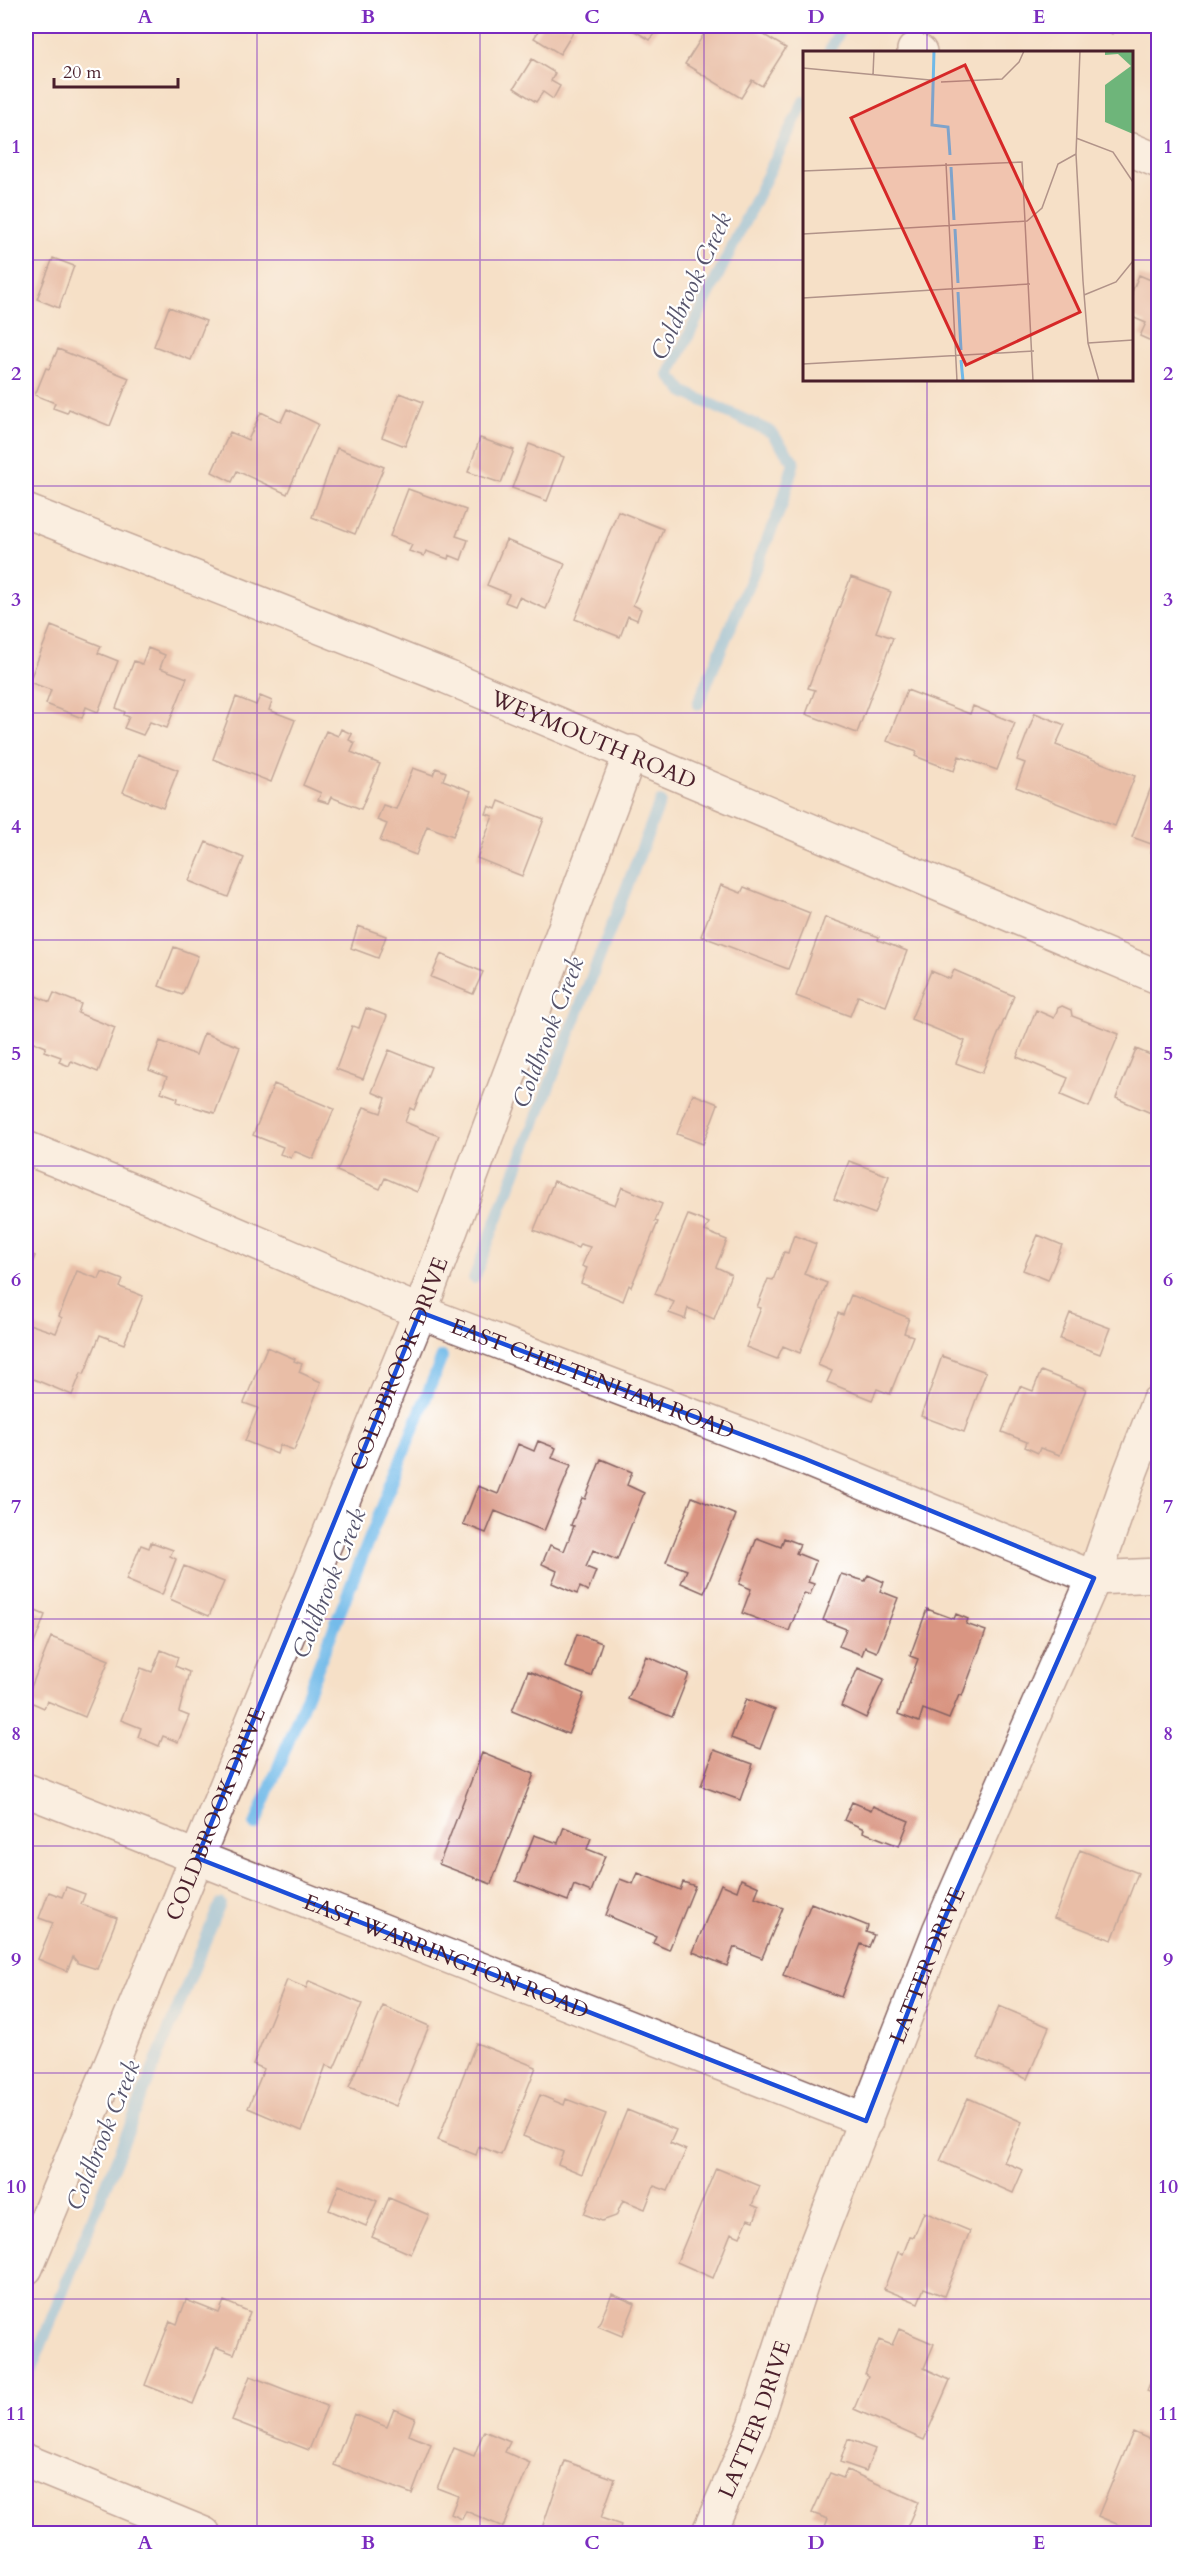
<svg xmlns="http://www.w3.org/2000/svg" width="1184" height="2559" viewBox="0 0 1184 2559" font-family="Cardo,serif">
<rect width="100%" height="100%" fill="#fff"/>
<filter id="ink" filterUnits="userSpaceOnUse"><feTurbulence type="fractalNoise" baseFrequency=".0167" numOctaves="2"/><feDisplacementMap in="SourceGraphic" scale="12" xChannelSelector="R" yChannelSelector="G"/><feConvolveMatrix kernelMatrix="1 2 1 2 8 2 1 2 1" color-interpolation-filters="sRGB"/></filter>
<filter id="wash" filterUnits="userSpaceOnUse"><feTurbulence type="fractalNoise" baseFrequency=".008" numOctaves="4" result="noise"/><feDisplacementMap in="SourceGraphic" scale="24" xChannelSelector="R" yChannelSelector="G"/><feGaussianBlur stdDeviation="1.35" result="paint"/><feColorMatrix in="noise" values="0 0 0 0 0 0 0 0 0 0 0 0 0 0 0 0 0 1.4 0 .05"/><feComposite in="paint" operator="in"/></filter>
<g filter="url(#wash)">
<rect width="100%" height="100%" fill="#f6e0c7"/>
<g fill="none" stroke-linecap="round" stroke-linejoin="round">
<path stroke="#70b9e8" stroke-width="12" d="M829 52 842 26
M698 704 781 507 794 462 771 432 684 392 669 375 804 101
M474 1278 660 802
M255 1825 442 1357
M26 2382 220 1904"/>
</g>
<g id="blocks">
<path fill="#d99582" d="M542 26H577L560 54 534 38Z
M626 26H659L650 40Z
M709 26H749L786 48 762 86 752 80 741 98 685 64Z
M1099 26H1117L1112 34Z
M532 59 555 73 551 81 560 86 553 99 543 92 536 102 514 88Z
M53 258 74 266 59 308 37 299Z
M1139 275 1158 283V344L1140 336 1146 323 1132 317V292Z
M169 307 206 321 191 360 154 346Z
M58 349 129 378 110 426 69 409 67 413 53 408 55 403 35 395 46 368 49 369Z
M400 393 423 402 405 446 382 437Z
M287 409 318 424 287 494 237 471 232 482 212 472 230 432 248 440 261 412 281 422Z
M480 438 514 450 501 483 468 472Z
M529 444 564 457 547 501 512 488Z
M337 448 384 467 355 534 312 517Z
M408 489 466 510 456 536 468 540 461 560 449 555 448 559 426 551 424 556 409 551 412 545 390 536Z
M618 511 663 529 633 605 641 609 637 620 628 616 620 637 575 619Z
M506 540 565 564 546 609 519 597 515 606 505 602 509 594 487 585Z
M851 577 891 592 876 632 893 638 857 733 806 714 815 690 808 688Z
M51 626 101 646 98 653 118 661 98 712 86 707 82 718 46 704 51 690 29 682Z
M148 648 165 655 160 668 187 678 167 728 150 722 143 735 124 728 129 717 124 715 125 712 116 708 134 661 142 664Z
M907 690 970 714 973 706 1015 723 997 770 959 756 954 771 915 756 917 752 887 741Z
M260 696 272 701 269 710 295 720 271 782 213 759 236 697 256 705Z
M1035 713 1065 725 1056 745 1135 776 1115 826 1016 787 1025 763 1017 760Z
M341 729 352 734 349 740 355 743 351 752 380 764 361 809 331 797 328 803 318 800 321 793 303 785 326 731 338 736Z
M138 754 178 770 163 808 123 792Z
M413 768 433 775 436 768 446 772 443 780 471 791 453 836 427 826 416 855 380 841 387 824 377 820 383 805 396 809Z
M1158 769V855L1151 852 1154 845 1132 837Z
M499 801 544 819 522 876 477 858 493 816 486 814 489 806 496 809Z
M206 842 244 858 228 897 189 881Z
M721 885 741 893 744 887 810 913 788 969 701 936Z
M825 917 879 937 878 940 907 951 886 1006 858 996 850 1016 796 996Z
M358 926 386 936 378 958 351 948Z
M174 947 198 956 182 995 159 986Z
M441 954 483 972 473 994 431 977Z
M954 970 1014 996 982 1073 956 1063 965 1041 911 1019 931 971 950 979Z
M26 992 50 1002 54 993 81 1004 78 1013 115 1028 98 1072 71 1061 69 1066 59 1062 61 1057 44 1051 46 1047 26 1039Z
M1062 1006 1071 1010 1072 1016 1119 1034 1089 1107 1061 1095 1068 1078 1017 1057 1036 1010 1054 1018 1058 1008Z
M366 1008 387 1016 363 1079 336 1069 352 1026 359 1028Z
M204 1033 240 1047 215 1113 177 1102 178 1098 161 1092 167 1077 149 1070 160 1041 196 1055Z
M1136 1049 1155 1057 1158 1049V1116L1116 1098Z
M389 1050 431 1067 414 1110 410 1108 405 1122 439 1136 417 1192 385 1178 380 1189 337 1171 364 1107 381 1113 386 1098 372 1092Z
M274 1084 334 1109 313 1159 294 1151 291 1158 280 1154 283 1147 253 1135Z
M693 1094 718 1104 703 1144 677 1134Z
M849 1161 889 1176 875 1214 834 1199Z
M554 1181 615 1205 622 1187 662 1204 655 1221 658 1222 631 1287 629 1285 623 1301 581 1283 587 1268 582 1266 590 1247 580 1244 578 1248 534 1230Z
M688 1215 709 1223 705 1231 727 1240 716 1267 731 1274 714 1319 688 1308 685 1319 669 1313 674 1302 655 1294Z
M794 1235 816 1244 804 1274 827 1283 800 1353 783 1346 777 1359 746 1347 761 1308 757 1307 768 1279 773 1280 784 1252 788 1253Z
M1038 1235 1062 1245 1048 1280 1023 1270Z
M26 1252 35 1256 26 1280Z
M77 1271 99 1279 102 1272 123 1280 120 1287 143 1296 124 1344 100 1335 84 1374 81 1373 72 1395 26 1376V1323L56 1333 62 1318 59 1316Z
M851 1295 909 1318 904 1333 913 1336 890 1394 877 1389 872 1400 827 1382 832 1371 818 1365 838 1313 843 1315Z
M1070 1313 1110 1328 1100 1354 1060 1339Z
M267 1347 295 1359 294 1361 302 1364 299 1372 321 1382 294 1450 280 1445 277 1454 245 1441 258 1408 244 1403Z
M942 1356 986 1372 964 1432 921 1416Z
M1041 1371 1086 1389 1060 1455 1040 1448 1038 1453 1025 1447 1027 1442 1002 1432 1020 1386 1033 1391Z
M538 1441 556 1448 552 1458 571 1465 544 1531 495 1511 486 1533 463 1524 478 1486 498 1494 518 1444 534 1451Z
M601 1459 632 1472 627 1485 644 1493 617 1560 593 1550 586 1567 596 1571 588 1591 580 1587 577 1594 552 1583 557 1571 542 1564 550 1545 564 1551 574 1526 571 1525 582 1498 585 1499Z
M692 1497 736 1515 704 1593 681 1583 687 1570 666 1562Z
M757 1538 781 1547 784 1538 800 1544 796 1553 816 1561 808 1582 814 1584 810 1595 804 1593 789 1631 742 1613 751 1589 739 1584Z
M151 1542 173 1550 170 1556 176 1559 162 1595 126 1580 141 1545 149 1548Z
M184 1566 224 1582 209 1616 170 1599Z
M841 1574 865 1581 868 1575 884 1582 880 1591 898 1598 877 1652 865 1647 862 1655 839 1646 846 1629 823 1620Z
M26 1607 45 1615 26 1665Z
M927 1609 954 1619 956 1614 968 1619 966 1624 986 1631 962 1696 959 1695 949 1719 923 1709 919 1722 898 1714 918 1659 910 1656Z
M577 1634 602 1643 591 1676 565 1667Z
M51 1637 109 1660 85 1717 47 1701 44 1708 26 1700Z
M161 1650 178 1657 175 1666 189 1672 179 1712 189 1716 178 1742 163 1736 159 1746 138 1737 141 1728 121 1720 141 1668 152 1672Z
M646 1656 689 1674 672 1717 628 1699Z
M858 1668 884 1679 866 1718 841 1706Z
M528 1671 584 1694 568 1734 512 1711Z
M746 1699 775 1710 760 1749 731 1738Z
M714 1750 753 1764 740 1800 701 1786Z
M482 1753 534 1774 491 1884 439 1864Z
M852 1802 871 1810 873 1806 909 1821 899 1846 863 1832 864 1829 844 1820Z
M564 1827 591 1838 587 1849 605 1856 591 1892 574 1885 568 1901 516 1881 534 1835 558 1843Z
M1080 1850 1138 1873 1112 1940 1054 1918Z
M638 1873 680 1890 683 1882 695 1886 669 1950 653 1943 656 1936 606 1915 620 1879 633 1884Z
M741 1879 759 1887 755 1897 783 1908 762 1958 734 1947 727 1966 693 1952 721 1884 737 1891Z
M66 1887 85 1894 81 1904 117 1918 97 1969 78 1963 73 1957 67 1971 38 1959 53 1923 39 1918 49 1892 62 1897Z
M811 1903 868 1926 866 1932 874 1935 869 1947 861 1944 841 1997 783 1975Z
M287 1980 306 1988 309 1981 362 2004 334 2068 326 2065 302 2131 248 2108 264 2069 253 2064Z
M383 2006 429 2026 396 2106 349 2087Z
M999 2006 1049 2027 1027 2079 978 2058Z
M476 2043 536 2067 501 2155 479 2146 476 2155 438 2140Z
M540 2095 564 2105 566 2099 606 2114 582 2174 558 2164 563 2152 523 2136Z
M968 2098 1022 2122 1004 2162 1023 2170 1013 2193 940 2161Z
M627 2110 676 2130 670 2143 686 2150 668 2191 654 2186 645 2209 623 2200 616 2216 602 2221 584 2214Z
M716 2168 760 2186 752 2205 759 2208 754 2221 748 2219 740 2237 731 2233 713 2278 677 2262Z
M339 2185 377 2201 366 2226 329 2210Z
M389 2198 429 2215 411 2254 372 2237Z
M924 2212 970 2231 944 2296 924 2288 918 2303 884 2289 898 2252 903 2254 910 2236 914 2237Z
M612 2294 635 2304 622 2336 598 2326Z
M186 2300 219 2313 224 2301 250 2312 234 2354 216 2347 193 2404 145 2385 170 2321 177 2324Z
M899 2329 934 2344 924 2368 950 2380 924 2440 854 2409 868 2376 865 2374 879 2340 892 2345Z
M1158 2362V2395L1147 2391Z
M250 2376 327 2406 309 2450 232 2420Z
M394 2409 415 2418 409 2435 431 2444 412 2494 334 2465 354 2414 387 2427Z
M484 2431 510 2442 505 2452 530 2463 503 2527 466 2511 462 2519 451 2514 458 2496 437 2488 454 2448 474 2456Z
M1133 2432 1158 2443V2534H1140L1098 2516Z
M848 2439 875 2449 866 2471 840 2462Z
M565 2461 615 2479 601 2518 621 2525 618 2534H540Z
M847 2470 918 2502 904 2534H822L828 2519 812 2513 830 2473 843 2478Z"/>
</g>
</g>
<g filter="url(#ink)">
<use href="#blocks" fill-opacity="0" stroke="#866362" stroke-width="1.5"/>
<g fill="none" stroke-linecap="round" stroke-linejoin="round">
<defs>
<g id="street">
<path d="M914 50 920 52"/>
<path d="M1132 150 1158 161"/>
<path id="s1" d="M26 511 447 677 1158 977"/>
<path id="s2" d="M26 1148 176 1208 420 1312 803 1458 1094 1578 1158 1575"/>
<path id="s3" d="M26 1790 866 2121"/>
<path id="s4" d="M26 2268 184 1889 420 1312 631 752"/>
<path d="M26 2461 204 2534"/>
<path id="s5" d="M708 2534 755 2426 805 2273 939 1931 1094 1578 1131 1471 1158 1402"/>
</g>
</defs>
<use href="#street" stroke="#866362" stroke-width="36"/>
<use href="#street" stroke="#fff" stroke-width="33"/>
</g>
</g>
<path d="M0 0H1184V2559H0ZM420 1312 803 1458 1094 1578 939 1931 866 2121 197 1858Z" fill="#f6e0c7" fill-opacity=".55" fill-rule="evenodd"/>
<path fill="none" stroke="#1d4ed8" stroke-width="4.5" stroke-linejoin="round" d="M420 1312 803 1458 1094 1578 939 1931 866 2121 197 1858Z"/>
<path fill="none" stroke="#7b2cbf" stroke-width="1.5" stroke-opacity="0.55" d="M257 26V2534M480 26V2534M704 26V2534M927 26V52M26 260H804M1132 260H1158M927 380V2534M26 486H1158M26 713H1158M26 940H1158M26 1166H1158M26 1393H1158M26 1619H1158M26 1846H1158M26 2073H1158M26 2299H1158"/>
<g text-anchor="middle" stroke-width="4.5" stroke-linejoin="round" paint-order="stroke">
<g font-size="22" fill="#4a1f2b" stroke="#fff">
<text dy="8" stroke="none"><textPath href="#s1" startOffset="612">WEYMOUTH ROAD</textPath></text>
<text dy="8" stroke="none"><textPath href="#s4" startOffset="978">COLDBROOK DRIVE</textPath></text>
<text dy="8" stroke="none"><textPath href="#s2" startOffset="612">EAST CHELTENHAM ROAD</textPath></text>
<text dy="8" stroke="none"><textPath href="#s4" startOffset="492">COLDBROOK DRIVE</textPath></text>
<text dy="8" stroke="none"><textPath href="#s3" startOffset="452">EAST WARRINGTON ROAD</textPath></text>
<text dy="8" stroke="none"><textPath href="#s5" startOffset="610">LATTER DRIVE</textPath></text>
<text dy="8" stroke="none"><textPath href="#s5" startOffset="124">LATTER DRIVE</textPath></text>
</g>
<g font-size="24" font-style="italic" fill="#57556d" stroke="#fff">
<text transform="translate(691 286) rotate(-65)" y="8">Coldbrook Creek</text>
<text transform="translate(548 1032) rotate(-69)" y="8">Coldbrook Creek</text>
<text transform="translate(329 1583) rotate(-68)" y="8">Coldbrook Creek</text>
<text transform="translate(103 2135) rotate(-68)" y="8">Coldbrook Creek</text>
</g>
</g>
<g transform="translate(803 51)">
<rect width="330" height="330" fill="#f6e0c7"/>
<path d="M302 0H330V83L302 71V34L328 15 315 3 302 4Z" fill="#6eb57a"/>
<path fill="none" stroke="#70b9e8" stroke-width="3" d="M131 0 129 74 145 76 147 104M148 116 151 169M152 178 155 232M155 241 158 299M158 309 160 330"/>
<path fill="none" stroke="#b19389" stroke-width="1.5" d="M277 0 273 103 280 230 285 292 296 330M0 17 127 29M70 24 71 0M138 31 199 28 216 11 221 0M273 87 310 101 330 131M143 112 154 330M0 120 219 111 230 330M0 183 224 170 239 157 255 113 273 103M281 244 313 231 330 210M0 247 227 233M285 292 330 289M0 313 231 300"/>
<path fill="#d62828" fill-opacity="0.15" stroke="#d62828" stroke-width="3" d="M162 14 277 261 163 314 48 67Z"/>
<rect width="330" height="330" fill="none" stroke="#4a1f2b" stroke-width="3"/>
</g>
<rect width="1184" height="2559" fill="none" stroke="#fff" stroke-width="66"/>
<path d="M54 78v9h124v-9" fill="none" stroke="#4a1f2b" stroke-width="3"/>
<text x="63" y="78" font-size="18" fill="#4a1f2b" stroke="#ffffff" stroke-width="4.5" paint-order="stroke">20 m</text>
<rect x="33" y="33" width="1118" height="2493" fill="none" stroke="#7b2cbf" stroke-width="2"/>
<g font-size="20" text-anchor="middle" font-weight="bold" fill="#7b2cbf">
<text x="145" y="23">A</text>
<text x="368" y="23">B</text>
<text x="592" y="23">C</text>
<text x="816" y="23">D</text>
<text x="1039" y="23">E</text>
<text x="16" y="153">1</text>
<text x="1168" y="153">1</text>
<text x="16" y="380">2</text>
<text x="1168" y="380">2</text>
<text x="16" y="606">3</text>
<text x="1168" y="606">3</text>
<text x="16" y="833">4</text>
<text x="1168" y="833">4</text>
<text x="16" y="1060">5</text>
<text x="1168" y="1060">5</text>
<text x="16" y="1286">6</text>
<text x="1168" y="1286">6</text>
<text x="16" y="1513">7</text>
<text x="1168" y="1513">7</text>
<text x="16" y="1740">8</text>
<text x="1168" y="1740">8</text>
<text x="16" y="1966">9</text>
<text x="1168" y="1966">9</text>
<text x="16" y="2193">10</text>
<text x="1168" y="2193">10</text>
<text x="16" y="2420">11</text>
<text x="1168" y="2420">11</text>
<text x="145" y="2549">A</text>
<text x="368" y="2549">B</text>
<text x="592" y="2549">C</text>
<text x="816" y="2549">D</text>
<text x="1039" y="2549">E</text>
</g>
</svg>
